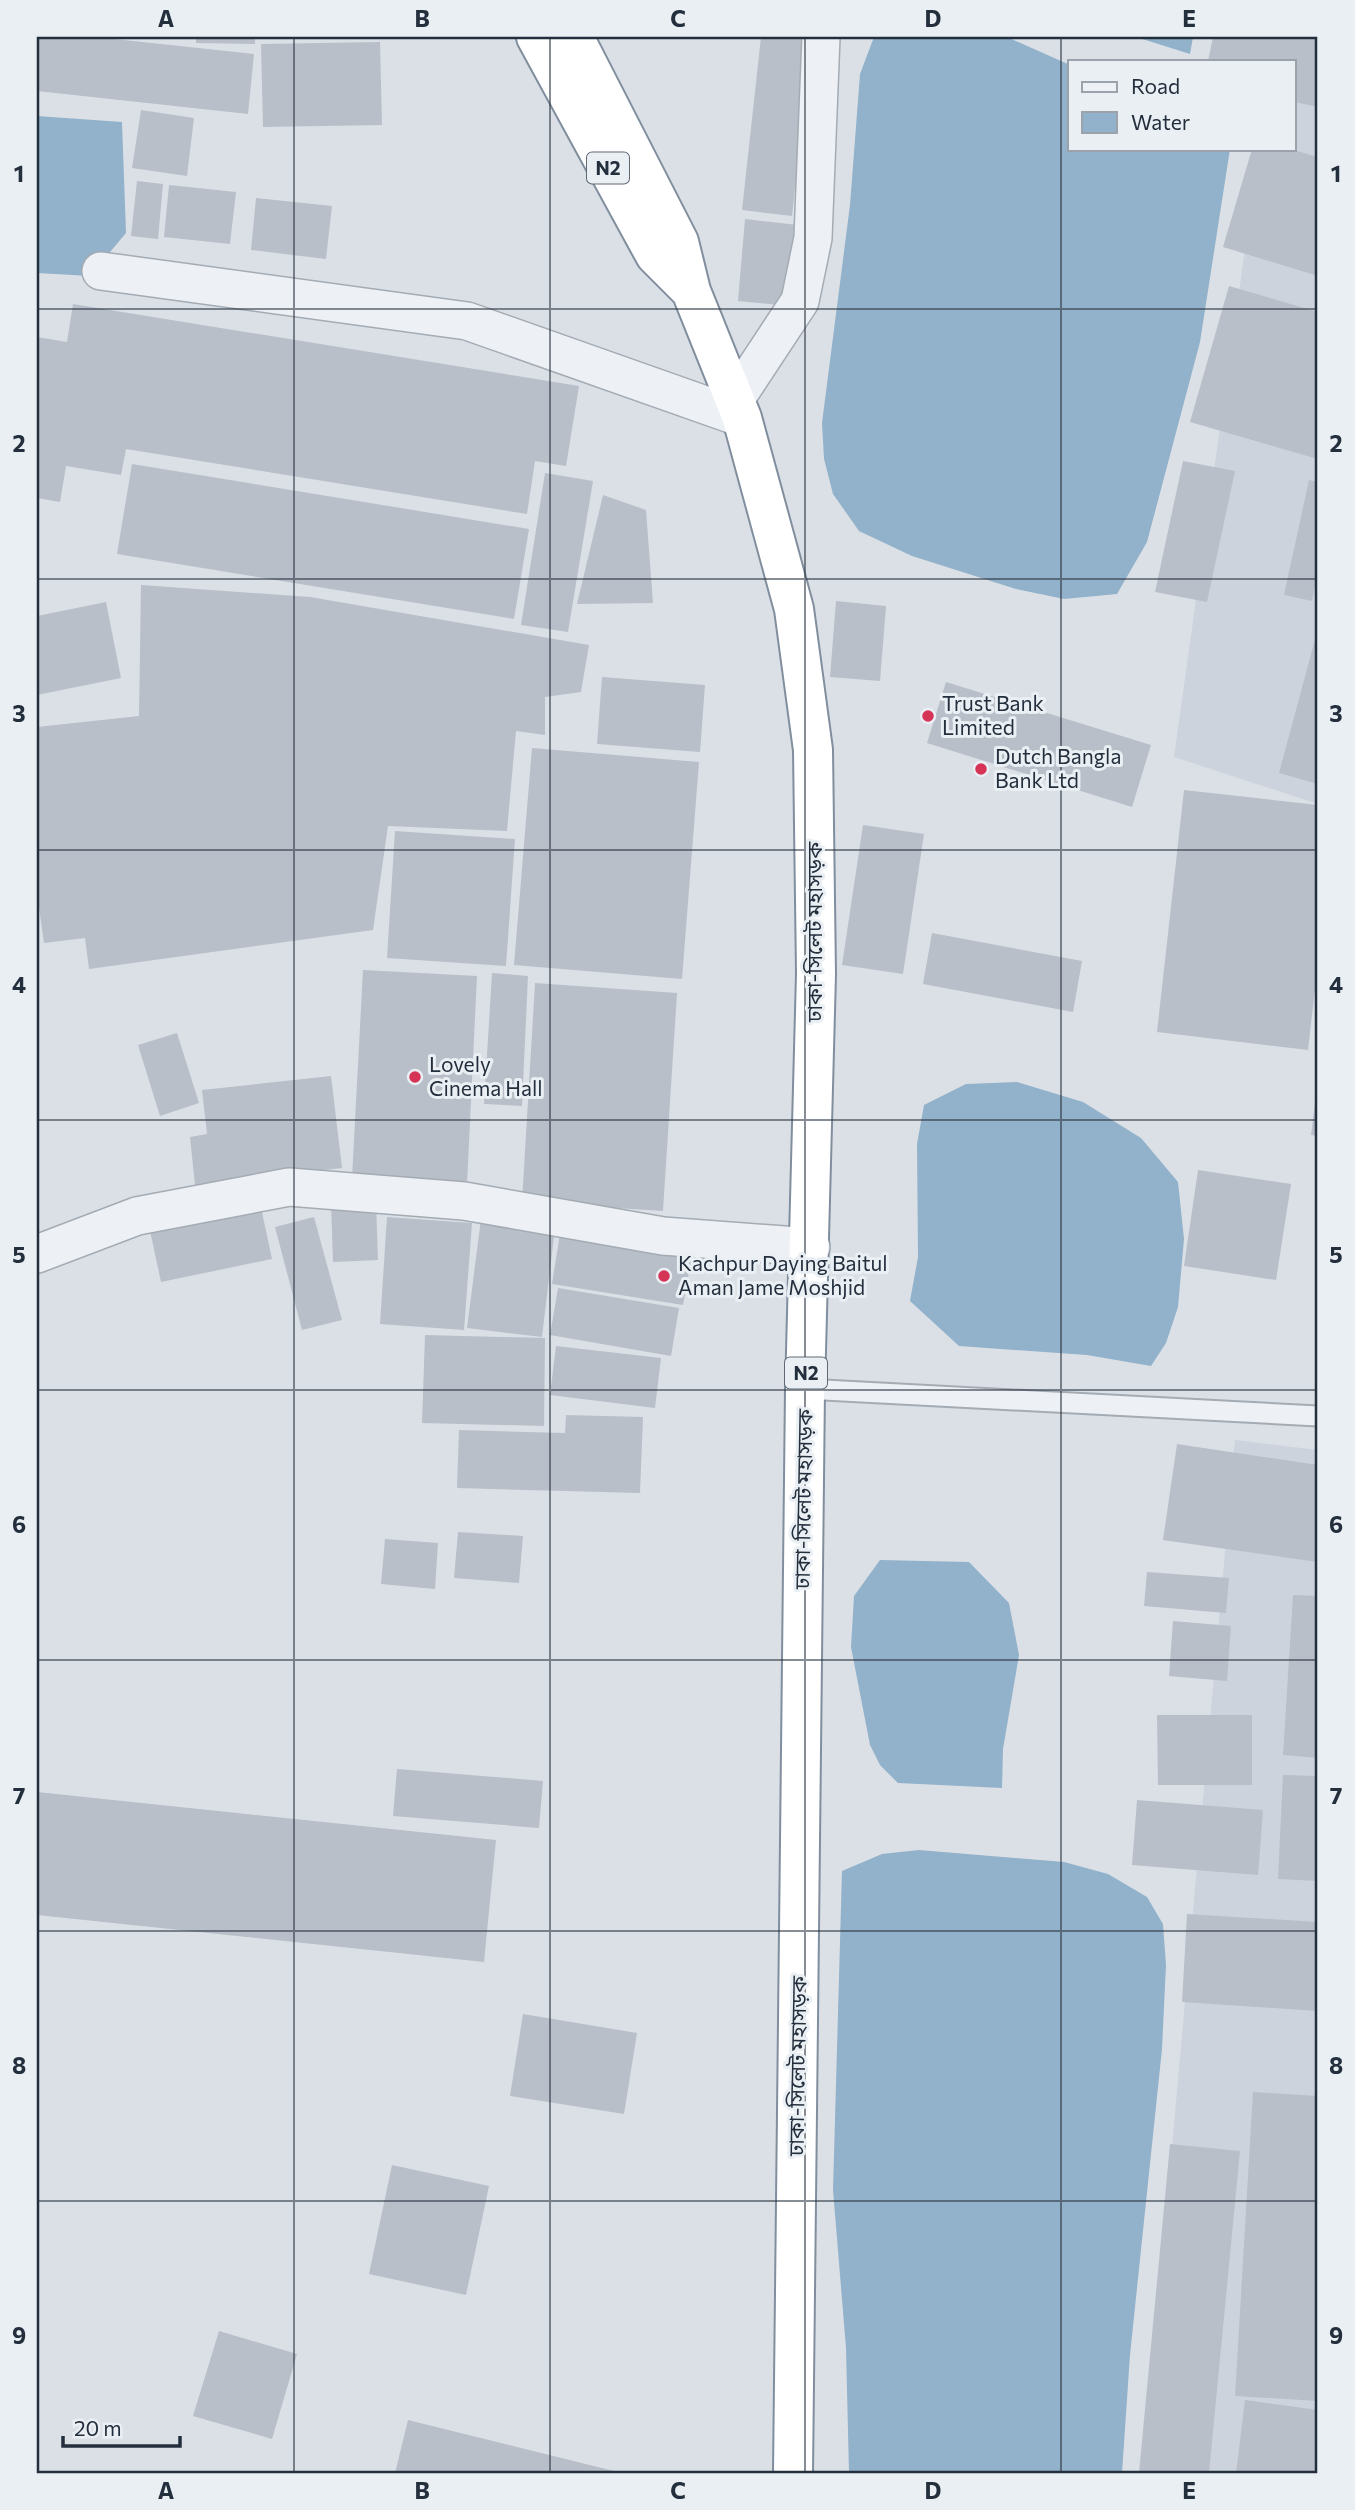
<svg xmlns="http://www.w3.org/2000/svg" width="1355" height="2510" viewBox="0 0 1355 2510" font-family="Commissioner,'Noto Sans Bengali',sans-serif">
<rect width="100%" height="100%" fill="#dbe0e6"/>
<path fill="#ccd3dc" d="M1276 37H1318V804L1174 757 1259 149H1294V61H1272Z
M1235 1440 1318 1450V2473H1143Z"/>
<path fill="#92b1ca" d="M874 37H1007L1070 65V149H1230L1200 342 1147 542 1117 594 1064 599 1016 589 912 556 859 531 833 494 824 459 822 423 850 205 860 74Z
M1136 37H1193L1190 54Z
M37 116 122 122 126 233 90 276 37 273Z
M1017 1082 1083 1102 1141 1138 1178 1182 1184 1239 1178 1307 1166 1343 1151 1366 1087 1355 959 1346 910 1301 918 1257 917 1144 924 1105 966 1084Z
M880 1560 969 1562 1009 1603 1019 1655 1003 1749 1002 1788 898 1783 880 1765 870 1745 851 1647 854 1596Z
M919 1850 1064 1862 1108 1874 1147 1897 1163 1924 1166 1965 1162 2049 1130 2355 1122 2473H849L846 2348 833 2190 842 1871 882 1854Z"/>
<path fill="#b8bfc9" d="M37 37H96L254 54 248 114 37 91Z
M196 37H255V44L196 43Z
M761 37H811L792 216 742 210Z
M1213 37H1318V107L1294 102V61H1208Z
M380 42 382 125 263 127 261 44Z
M141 110 194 118 187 176 132 168Z
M1252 149H1290L1318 157V276L1223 247Z
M137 181 163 184 158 239 131 236Z
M169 185 236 192 230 244 164 237Z
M256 198 332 206 326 259 251 250Z
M745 219 798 225 790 306 738 301Z
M1229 286 1318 312V459L1190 422Z
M73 304 579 386 566 466 535 461 527 514 126 449 121 475 66 466 60 502 37 498V337L67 342Z
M1183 461 1235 471 1207 602 1155 592Z
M132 464 529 529 514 619 117 554Z
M545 473 593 481 568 632 521 625Z
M1309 480 1318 482V571L1312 601 1284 595Z
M603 495 646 510 653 603 577 604Z
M141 585 310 597 589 645 581 692 545 697V735L516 731 507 831 388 826 373 930 89 969 85 938 44 943 37 893V727L139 716Z
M836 601 886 606 880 681 830 677Z
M106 602 121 678 37 695V616Z
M1317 632H1318V784L1279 773Z
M602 677 705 685 700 752 597 744Z
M946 682 1151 745 1132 807 927 743Z
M532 748 699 762 682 979 514 965Z
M1184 790 1318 805V963L1308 1050 1157 1032Z
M863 825 924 834 903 974 842 965Z
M395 831 515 839 506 966 387 958Z
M932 933 1082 961 1073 1012 923 984Z
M363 970 477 976 467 1184 352 1178Z
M492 973 528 976 522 1106 484 1104Z
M535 983 677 993 663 1211 522 1202Z
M177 1033 199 1103 160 1116 138 1045Z
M331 1076 342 1168 195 1185 190 1137 207 1134 202 1090Z
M1317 1087 1318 1088V1136L1311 1135Z
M1198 1170 1291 1184 1276 1280 1184 1266Z
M376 1202 378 1260 333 1262 331 1203Z
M260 1203 272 1259 161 1282 149 1226Z
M314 1217 342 1320 302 1330 275 1227Z
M387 1217 472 1223 464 1330 380 1324Z
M481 1219 555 1228 542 1337 467 1328Z
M561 1227 693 1250 683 1305 552 1284Z
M558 1288 679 1308 671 1356 550 1335Z
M425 1335 545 1338 544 1426 422 1423Z
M556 1346 661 1358 655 1408 550 1395Z
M566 1415 643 1417 640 1493 457 1488 459 1430 565 1433Z
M1177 1444 1318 1465V1562L1163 1540Z
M458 1532 523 1536 519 1583 454 1578Z
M385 1539 438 1543 435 1589 381 1584Z
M1147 1572 1229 1578 1226 1613 1144 1606Z
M1293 1595 1318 1596V1758L1283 1755Z
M1173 1621 1231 1626 1227 1681 1169 1676Z
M1157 1715H1252V1785H1158Z
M397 1769 543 1781 539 1828 393 1816Z
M1283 1775 1318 1776V1881L1278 1879Z
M37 1792 496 1840 484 1962 37 1915Z
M1137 1800 1263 1810 1258 1875 1132 1865Z
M1187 1914 1318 1922V2011L1182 2002Z
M523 2014 637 2033 624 2114 510 2096Z
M1253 2092 1318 2096V2401L1235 2396Z
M1170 2144 1240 2151 1209 2473H1139Z
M392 2165 489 2186 466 2295 369 2274Z
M219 2331 297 2354 272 2439 193 2416Z
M1245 2400 1318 2410V2473H1236Z
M408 2420 618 2472V2473H395Z"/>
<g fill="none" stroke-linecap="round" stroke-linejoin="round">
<defs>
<path id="service" d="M805 1389 1318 1416"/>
<path id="minor" d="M101 271 467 321 742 418
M736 398 800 301 813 238 821 37
M37 1254 137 1216 289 1187 464 1201 663 1236 811 1247"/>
<path id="trunk" d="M536 37 655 255 691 291
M574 37 679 242 691 291 742 418 794 609 813 750 816 974 805 1389 793 2473"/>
</defs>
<use href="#service" stroke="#a4abb3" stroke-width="23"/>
<use href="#minor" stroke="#a4abb3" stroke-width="40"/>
<use href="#trunk" stroke="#818e9e" stroke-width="42"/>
<use href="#service" stroke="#edf0f5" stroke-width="19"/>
<use href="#minor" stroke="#edf0f5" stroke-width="37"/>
<use href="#trunk" stroke="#fff" stroke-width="38"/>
</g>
<path fill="none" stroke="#242f3d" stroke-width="2" stroke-opacity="0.55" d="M294 37V2473M550 37V2473M805 37V2473M1061 37V2473M37 309H1318M37 579H1318M37 850H1318M37 1120H1318M37 1390H1318M37 1660H1318M37 1931H1318M37 2201H1318"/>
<g fill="#d63457" stroke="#eaeff4" stroke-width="2.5">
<circle cx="928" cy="716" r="7"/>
<circle cx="981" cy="769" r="7"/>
<circle cx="415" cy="1077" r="7"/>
<circle cx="664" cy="1276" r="7"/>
</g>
<g text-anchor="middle" stroke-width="6" stroke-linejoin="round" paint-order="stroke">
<g fill="#eaeff4" stroke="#5f6974" stroke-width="2">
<rect x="587" y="152.5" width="42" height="31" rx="5"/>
<rect x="785" y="1357.5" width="42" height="31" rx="5"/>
</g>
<g font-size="19" font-weight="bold" fill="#242f3d">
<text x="608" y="175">N2</text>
<text x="806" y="1380">N2</text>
</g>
<g font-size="21" fill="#242f3d" stroke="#eaeff4" text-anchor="start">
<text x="942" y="711">Trust Bank<tspan x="942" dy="24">Limited</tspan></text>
<text x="995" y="764">Dutch Bangla<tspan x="995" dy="24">Bank Ltd</tspan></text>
<text x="429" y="1072">Lovely<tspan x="429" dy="24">Cinema Hall</tspan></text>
<text x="678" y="1271">Kachpur Daying Baitul<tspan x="678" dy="24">Aman Jame Moshjid</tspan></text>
</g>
<g font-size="21" fill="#242f3d" stroke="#eaeff4">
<text transform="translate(815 932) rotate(-90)" y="7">ঢাকা-সিলেট মহাসড়ক</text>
<text transform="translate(804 1499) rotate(-89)" y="7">ঢাকা-সিলেট মহাসড়ক</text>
<text transform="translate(798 2066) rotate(-89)" y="7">ঢাকা-সিলেট মহাসড়ক</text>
</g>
</g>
<rect width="1355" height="2510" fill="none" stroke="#eaeff4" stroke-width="77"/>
<rect x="1068" y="60" width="228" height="91" fill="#eaeff4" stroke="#9ba2ab" stroke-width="2"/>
<rect x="1082" y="82" width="35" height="10" fill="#edf0f5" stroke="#9ba2ab" stroke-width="2"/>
<text x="1131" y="94" font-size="21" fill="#242f3d">Road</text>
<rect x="1082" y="112" width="35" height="21" fill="#92b1ca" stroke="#9ba2ab" stroke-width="2"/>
<text x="1131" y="130" font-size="21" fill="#242f3d">Water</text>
<path d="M63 2436v10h117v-10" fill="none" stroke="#242f3d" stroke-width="3.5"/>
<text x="74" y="2436" font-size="21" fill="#242f3d" stroke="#eaeff4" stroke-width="5" paint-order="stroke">20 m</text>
<rect x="38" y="38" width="1278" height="2434" fill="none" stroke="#242f3d" stroke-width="2.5"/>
<g font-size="23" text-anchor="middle" font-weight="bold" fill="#242f3d">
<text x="166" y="27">A</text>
<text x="422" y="27">B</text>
<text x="678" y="27">C</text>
<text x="933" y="27">D</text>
<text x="1189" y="27">E</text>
<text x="19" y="182">1</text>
<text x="1336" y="182">1</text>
<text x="19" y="452">2</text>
<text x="1336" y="452">2</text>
<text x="19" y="722">3</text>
<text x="1336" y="722">3</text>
<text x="19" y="993">4</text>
<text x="1336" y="993">4</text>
<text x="19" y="1263">5</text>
<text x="1336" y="1263">5</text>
<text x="19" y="1533">6</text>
<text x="1336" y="1533">6</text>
<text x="19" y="1804">7</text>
<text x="1336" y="1804">7</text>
<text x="19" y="2074">8</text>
<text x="1336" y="2074">8</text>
<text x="19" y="2344">9</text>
<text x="1336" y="2344">9</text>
<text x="166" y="2499">A</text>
<text x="422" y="2499">B</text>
<text x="678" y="2499">C</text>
<text x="933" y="2499">D</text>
<text x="1189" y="2499">E</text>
</g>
</svg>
